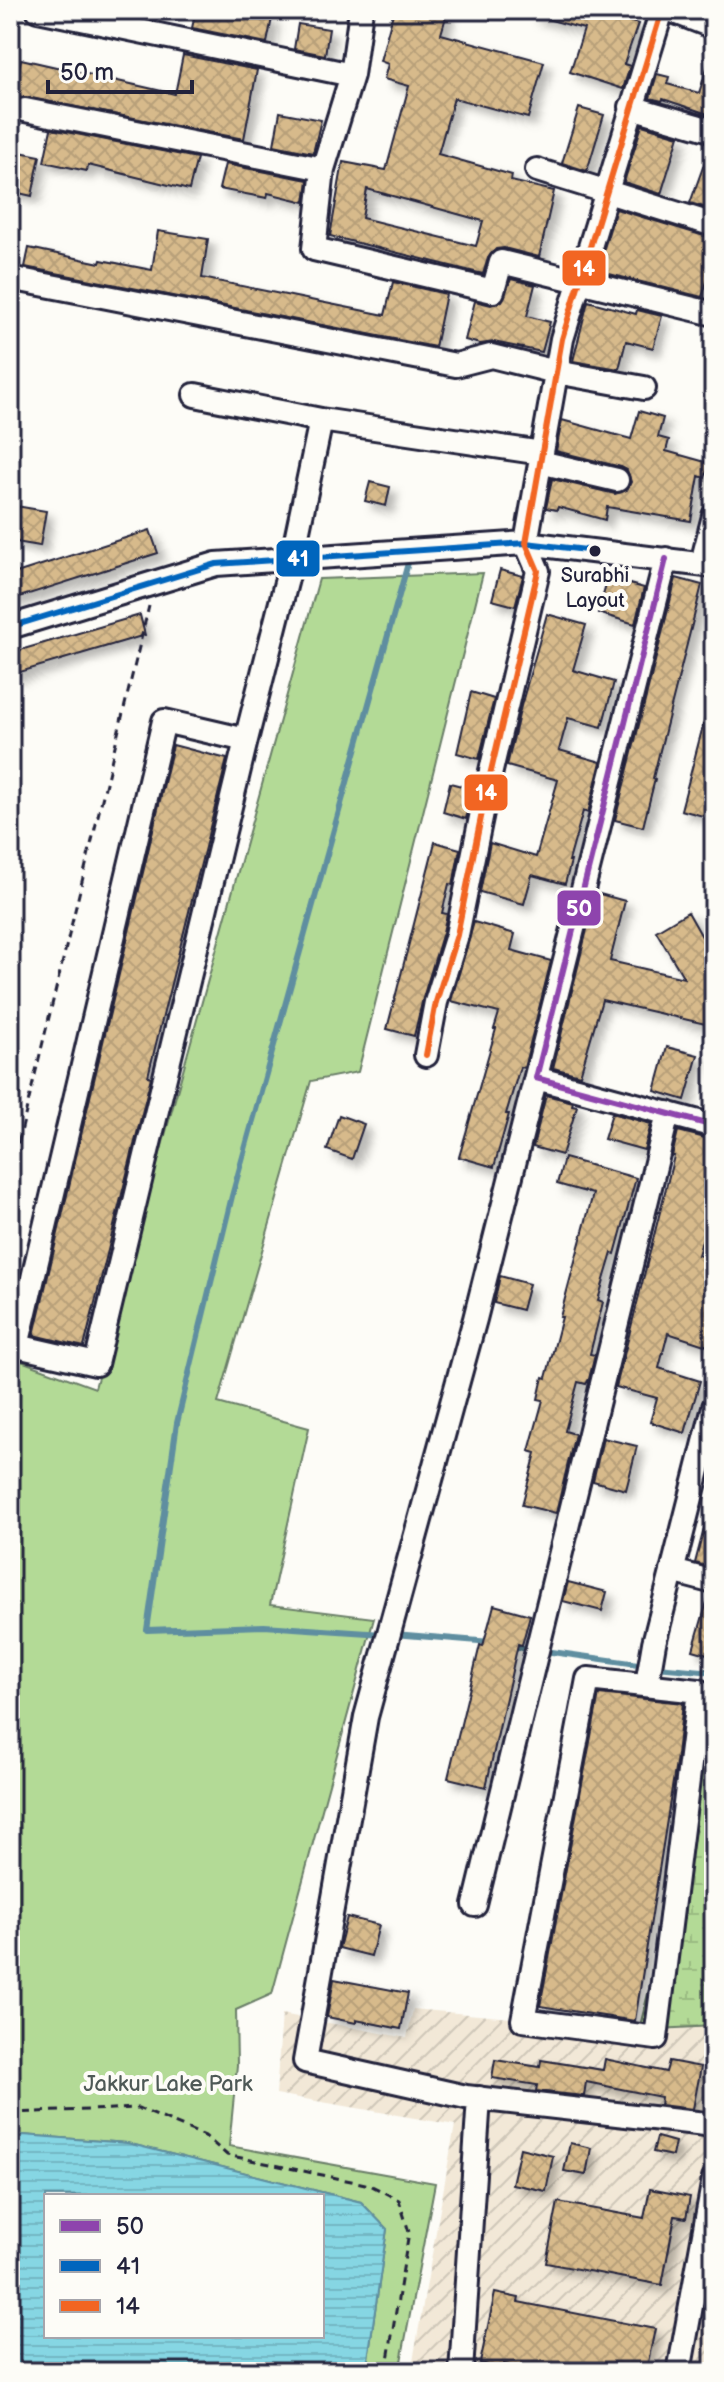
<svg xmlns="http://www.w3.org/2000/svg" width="724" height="2382" viewBox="0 0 724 2382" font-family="'Balsamiq Sans',sans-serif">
<defs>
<pattern id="industrial-furrows" width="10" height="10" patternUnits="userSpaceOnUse" patternTransform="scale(2)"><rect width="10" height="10" fill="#f2e8d7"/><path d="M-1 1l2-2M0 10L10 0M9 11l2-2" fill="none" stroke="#cfc7b9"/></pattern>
<pattern id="wetland-marsh" width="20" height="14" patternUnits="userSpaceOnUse" patternTransform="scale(2)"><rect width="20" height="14" fill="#b3da96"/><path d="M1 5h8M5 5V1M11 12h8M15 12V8" fill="none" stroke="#9abb82"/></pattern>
<pattern id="water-rules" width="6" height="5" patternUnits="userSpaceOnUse" patternTransform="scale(2)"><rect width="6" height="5" fill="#86d6e3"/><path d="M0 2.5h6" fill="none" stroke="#73b7c4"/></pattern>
<pattern id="building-cross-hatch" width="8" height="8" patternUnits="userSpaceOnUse" patternTransform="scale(2)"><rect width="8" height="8" fill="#d7ba8b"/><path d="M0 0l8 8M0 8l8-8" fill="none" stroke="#b8a079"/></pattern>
<filter id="shadow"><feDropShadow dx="7" dy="7" stdDeviation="4" flood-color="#0004"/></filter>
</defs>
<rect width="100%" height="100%" fill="#fdfcf7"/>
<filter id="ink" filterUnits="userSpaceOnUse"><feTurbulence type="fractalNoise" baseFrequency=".0125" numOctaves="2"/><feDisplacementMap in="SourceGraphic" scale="16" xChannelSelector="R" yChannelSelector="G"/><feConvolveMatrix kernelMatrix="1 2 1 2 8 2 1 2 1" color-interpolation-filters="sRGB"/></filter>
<g filter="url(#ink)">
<path fill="url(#industrial-furrows)" d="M413 2009 639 2030 714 2026V2372H411L455 2125 276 2094 282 2014 407 2038Z"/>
<path fill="#b3da96" stroke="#6a7e68" stroke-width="2" d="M483 573 358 1072 311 1081 218 1403 309 1428 270 1605 374 1618 272 1994 236 2010 237 2065 229 2146 435 2183 399 2372H366L387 2229 361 2202 127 2143 23 2135 10 2136V1357L95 1388 319 579Z"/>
<path fill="url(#wetland-marsh)" stroke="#6a7e68" stroke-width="2" d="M714 1724V2026L639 2030Z"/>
<path fill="url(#water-rules)" stroke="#5e8ea0" stroke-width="2" fill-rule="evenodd" d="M23 2135 127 2143 361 2202 387 2229 366 2372H10V2136ZM46 2196H322V2336H46Z"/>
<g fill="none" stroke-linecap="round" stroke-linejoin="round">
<path stroke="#5e8ea0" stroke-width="6" d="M383 1634 264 1626 147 1630 177 1423 232 1196 408 563
M394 1634 491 1642
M509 1646 645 1665
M656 1667 714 1672"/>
</g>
<path fill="url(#building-cross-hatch)" stroke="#22223b" stroke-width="2" fill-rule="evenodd" filter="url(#shadow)" d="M107 10H153L151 19Z
M196 10H230L272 18 267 43 192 28Z
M394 10H448L441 34 544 62 528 118 454 98 438 154 512 175 511 181 554 191 539 257 504 248 496 249 488 258 483 274 330 236 343 162 386 170 409 86 384 79 388 64 380 61ZM367 189 483 221 476 246 362 218Z
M532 10H595L638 24 624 64 630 66 623 89 570 72 584 29 532 15Z
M298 24 329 29 325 55 294 49Z
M183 55 257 70 244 139 13 95 21 59 175 94Z
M711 55 714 56V116L663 99 662 101 650 98 657 74 669 77 667 84 699 93Z
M579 108 604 115 587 171 562 163Z
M280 112 321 120 313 153 274 145Z
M642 125 679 136 661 194 624 182Z
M51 129 197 158 189 190 88 165 87 171 44 162Z
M711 145H714V210L690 203Z
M10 150 40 156 32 196 10 191Z
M225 164 308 180 305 202 268 193 267 198 219 189Z
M616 209 714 239 706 268 711 269 702 297 597 271Z
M158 231 208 239 202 278 385 315 393 282 446 294 435 347 25 267 29 248 100 263 101 260 152 270Z
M511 279 535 285 527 316 550 322 542 352 494 342 480 344 465 340 475 301 491 305 502 301Z
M588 301 636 314 637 310 662 316 653 348 626 341 619 369 573 361Z
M639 411 663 418 658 437 669 440 666 451 709 463 705 478 699 476 691 521 607 507 605 520 558 507 557 510 546 508 552 479 615 494 627 490 631 482 627 470 621 467 556 451 562 420 631 439Z
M370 482 390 487 386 506 365 501Z
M16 506 46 511 40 546 10 541Z
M150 530 158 553 10 600V575Z
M500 570 523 576 515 606 492 600Z
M608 578 644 588 635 624 598 613Z
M676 578 702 585 653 778 655 779 643 827 615 820Z
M547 614 586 625 573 670 614 682 602 727 568 718 559 750 601 762 588 813 583 811 569 861H571L565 884 532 875 524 904 480 892 490 843 536 857 558 780 507 766 521 706Z
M140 615 145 635 10 675V653Z
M471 692 494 699 479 759 457 753Z
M709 703 714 704V819L681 810Z
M173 745 227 759 148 1076 151 1077 84 1347 34 1335Z
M450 783 473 789 466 819 443 812Z
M435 842 460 849 453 885 449 884 442 913 447 914 443 932 423 998 414 1036 387 1029Z
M596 893 625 901 610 961 684 978 656 931 688 912 714 958V1026L602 1000 580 1075 553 1068Z
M474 922 515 934 511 950 551 961 524 1068 520 1067 506 1114H509L494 1167 459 1157 496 1029H494L499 1013 451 1001Z
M667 1047 698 1055 685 1100 655 1091Z
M546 1095 573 1102 572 1105 577 1106 562 1155 533 1147Z
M612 1113 651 1124 644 1150 604 1139Z
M339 1115 364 1124 352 1159 327 1150Z
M678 1131 709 1139V1142L714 1143V1199L698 1255 714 1260V1348L668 1333 659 1368 700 1381 685 1433 650 1422 657 1398 616 1387 674 1156H672Z
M564 1158 636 1178 615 1254 612 1253 598 1300 603 1302 590 1354 595 1355 589 1379 586 1384 578 1382 565 1431 575 1434 556 1513 522 1505 536 1453 529 1451 543 1400 538 1399 543 1377 546 1378 562 1317H560L593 1194 557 1184Z
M500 1276 529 1284 522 1310 494 1303Z
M603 1438 637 1446 626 1490 593 1481Z
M709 1510 714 1511V1568L695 1563Z
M568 1582 607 1592 602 1611 563 1601Z
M709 1595 714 1596V1656L693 1650Z
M494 1605 530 1615 522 1645 518 1644 486 1787 448 1778 480 1645 483 1646Z
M599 1694 683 1703 676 1763 635 2021 540 2006Z
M347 1917 379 1925 371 1956 339 1948Z
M334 1979 408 1993 401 2029 356 2020V2023L327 2017Z
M605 2059 666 2072 669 2061 701 2067 693 2109 660 2105 661 2097 586 2082 584 2096 536 2091 537 2085 492 2078 495 2060 540 2067 541 2060 603 2070Z
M657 2137 675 2142 672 2156 653 2152Z
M570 2143 591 2148 586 2175 564 2171Z
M520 2148 553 2156 546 2191 512 2184Z
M650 2189 690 2197 686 2218 675 2216 662 2285 546 2263 558 2202 644 2218Z
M495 2293 519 2298 518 2302 655 2329 646 2372H543L504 2364 503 2368 480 2363Z"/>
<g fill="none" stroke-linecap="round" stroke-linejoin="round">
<defs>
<path id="minor" d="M38 10 352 75
M361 10 352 75 323 169 314 249 493 291 501 262 714 314
M670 10 714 27
M631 107 714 131
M25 110 323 169
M537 170 714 225
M10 278 456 365 491 356 556 372 644 388
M195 395 321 420 542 453
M540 462 617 480
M666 559 475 1319 366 1717 305 2061 466 2097 714 2125
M702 563 714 516
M10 627 216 564 526 543 714 566
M246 740 164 721 17 1346 96 1364 246 740 292 559 321 420
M426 1055 436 1002 457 935 487 788 538 571 526 543 562 339 662 10
M536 1078 714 1126
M672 1571 714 1582
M588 1679 699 1691 656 2038 523 2020Z
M647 1684 654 1643 714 1407
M475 1905 668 1113
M461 2372 479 2098
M679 2372 714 2179"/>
</defs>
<use href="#minor" stroke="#22223b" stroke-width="28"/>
<path stroke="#22223b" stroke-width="3" stroke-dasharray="8 6" stroke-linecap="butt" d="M15 1157 149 606
M10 2113 138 2108 205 2136 227 2155 370 2185 399 2200 409 2232 386 2372"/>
<use href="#minor" stroke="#fdfcf7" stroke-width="22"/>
<defs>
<path id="bus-1" d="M666 559 536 1078 714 1126"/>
<path id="bus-2" d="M10 627 216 564 526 543 595 551"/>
<path id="bus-3" d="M426 1055 436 1002 457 935 487 788 538 571 526 543 562 339 662 10"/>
</defs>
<use href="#bus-1" stroke="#fdfcf7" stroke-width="12"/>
<use href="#bus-2" stroke="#fdfcf7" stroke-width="12"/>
<use href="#bus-3" stroke="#fdfcf7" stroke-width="12"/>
<use href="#bus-1" stroke="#8e44ad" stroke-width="6"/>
<use href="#bus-2" stroke="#0065bd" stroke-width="6"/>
<use href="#bus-3" stroke="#f26522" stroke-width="6"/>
</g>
</g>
<circle fill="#22223b" stroke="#fdfcf7" stroke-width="3" cx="595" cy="551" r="7"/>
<g text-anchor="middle" stroke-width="8" stroke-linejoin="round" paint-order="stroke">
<g font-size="20" fill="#22223b" stroke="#fdfcf7">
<text x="595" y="582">Surabhi<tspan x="595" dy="25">Layout</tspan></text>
</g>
<g font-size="22" fill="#4e5956" stroke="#fdfcf7">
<text x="168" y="2091">Jakkur Lake Park</text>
</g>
</g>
<g stroke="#fdfcf7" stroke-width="3">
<rect x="561" y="249" width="46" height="38" rx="8" fill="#f26522"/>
<rect x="275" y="539" width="46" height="39" rx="8" fill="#0065bd"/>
<rect x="463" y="773" width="46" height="39" rx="8" fill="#f26522"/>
<rect x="556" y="889" width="46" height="38" rx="8" fill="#8e44ad"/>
</g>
<g font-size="22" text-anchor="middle" font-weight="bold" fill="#fff">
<text x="584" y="276">14</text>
<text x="298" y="566">41</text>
<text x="486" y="800">14</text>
<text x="579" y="916">50</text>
</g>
<rect width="724" height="2382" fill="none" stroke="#fdfcf7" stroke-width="40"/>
<rect x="20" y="20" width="684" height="2342" fill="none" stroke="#22223b" stroke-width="3" filter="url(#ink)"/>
<rect x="44" y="2194" width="280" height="144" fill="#fdfcf7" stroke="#a5a5ac" stroke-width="2"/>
<rect x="60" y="2220" width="40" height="12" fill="#8e44ad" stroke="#a5a5ac" stroke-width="2"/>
<text x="116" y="2234" font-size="24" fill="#22223b">50</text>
<rect x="60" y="2260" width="40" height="12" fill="#0065bd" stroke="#a5a5ac" stroke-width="2"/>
<text x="116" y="2274" font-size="24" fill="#22223b">41</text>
<rect x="60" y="2300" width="40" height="12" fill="#f26522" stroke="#a5a5ac" stroke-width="2"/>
<text x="116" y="2314" font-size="24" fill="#22223b">14</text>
<path d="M48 80v12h144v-12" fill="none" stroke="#22223b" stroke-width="4"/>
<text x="60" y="80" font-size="24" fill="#22223b" stroke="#fdfcf7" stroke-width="6" paint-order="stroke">50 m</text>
</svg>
